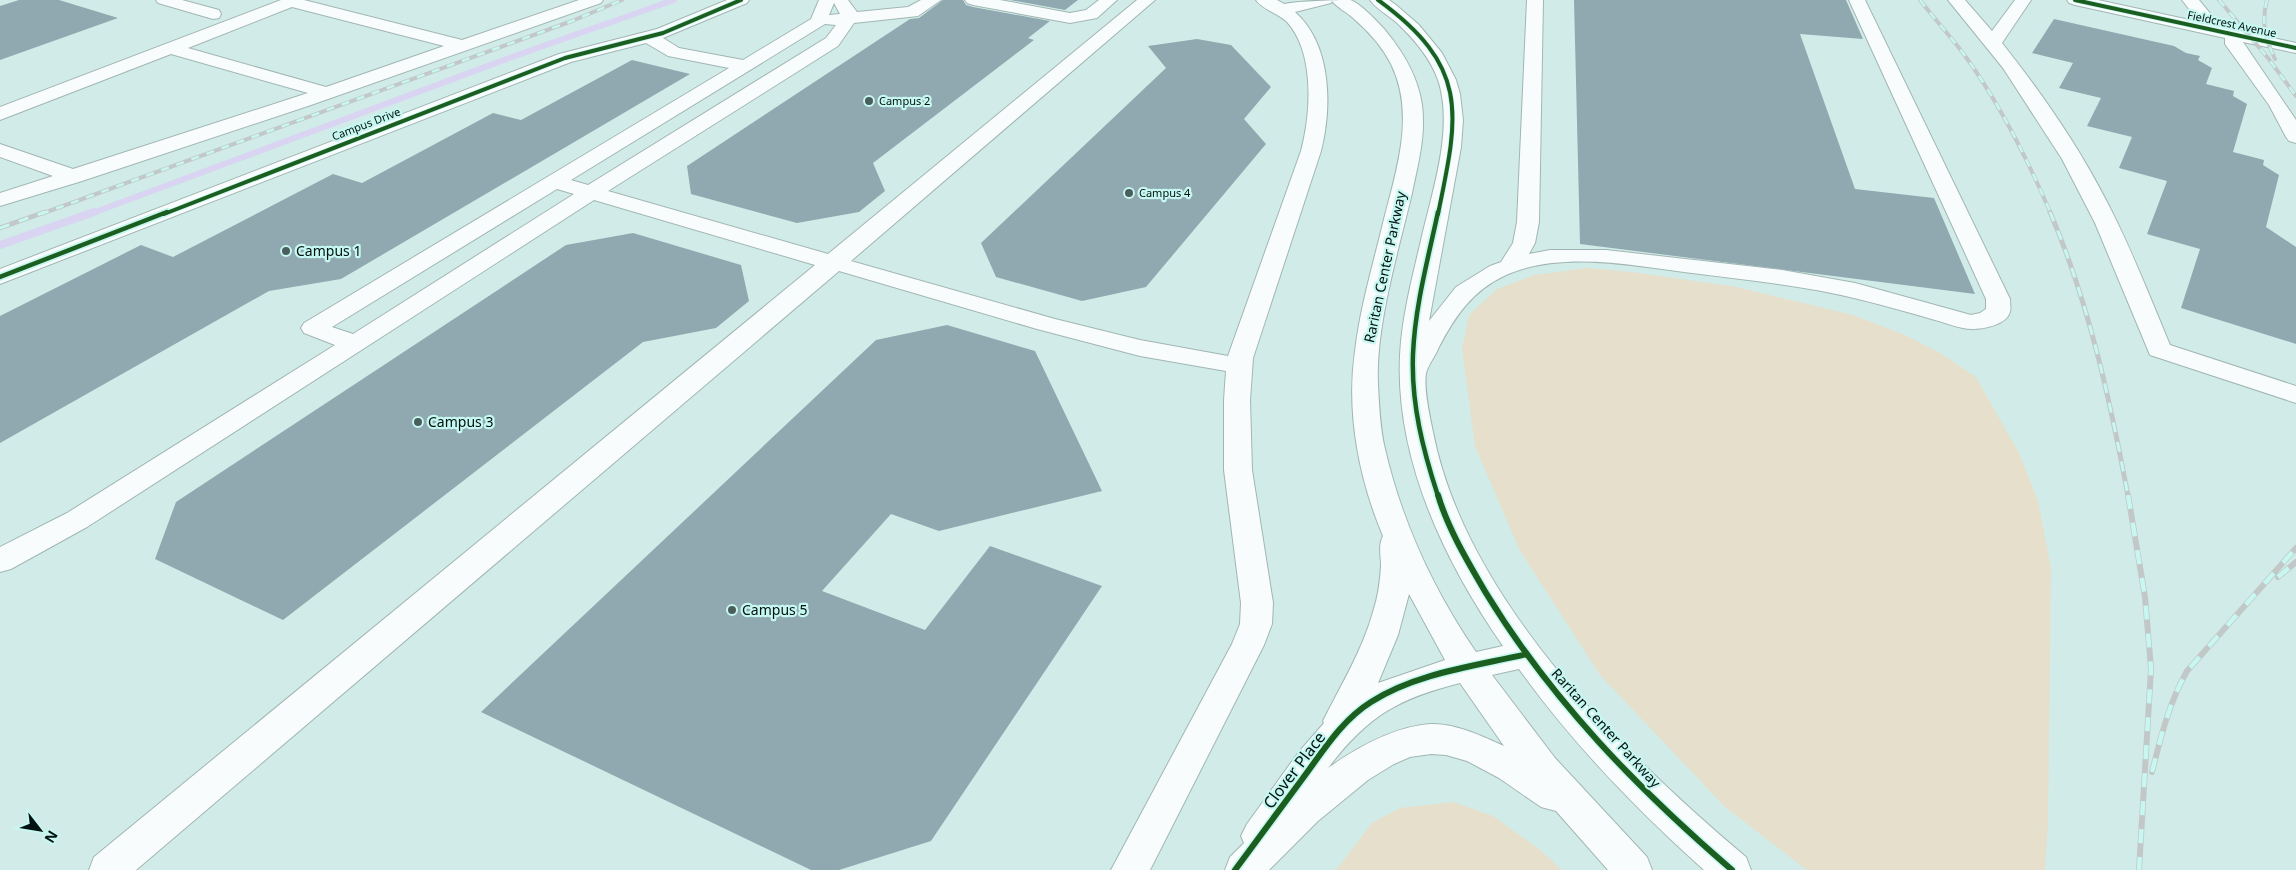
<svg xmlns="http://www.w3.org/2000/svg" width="2296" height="870" viewBox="0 0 2296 870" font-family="'Noto Sans',sans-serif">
<rect width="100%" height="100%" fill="#d1ece8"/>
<path fill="#e6dfcb" d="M1587 268 1632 272 1737 287 1853 315 1905 335 1942 354 1976 377 2019 453 2038 501 2051 568 2048 824 2045 870H1807L1725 807 1600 675 1519 549 1475 446 1462 349 1469 315 1497 289 1535 275Z
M1453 802 1493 816 1539 849 1562 870H1336L1372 823 1400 808Z"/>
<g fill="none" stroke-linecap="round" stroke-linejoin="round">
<path stroke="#d9d4f1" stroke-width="6" d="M90 214 512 57 674 0"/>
<path stroke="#d9d4f1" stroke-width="8" d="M0 245 94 212"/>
</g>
<path fill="#90a8b0" d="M19 0H59L118 18 0 60V6Z
M943 0H963L966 5 973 7 1050 21 1028 38 1034 40 873 163 885 191 859 212 797 223 691 194 687 166 910 19 919 18Z
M1010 0H1078L1065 10Z
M1574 0H1846L1863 39 1800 34 1855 189 1934 198 1975 294 1580 244Z
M2054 19 2174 46 2186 53 2200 56 2198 60 2212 68 2206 84 2234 91 2233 96 2247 104 2233 152 2264 160 2263 165 2279 175 2266 227 2296 247V344L2181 308 2200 249 2147 234 2167 181 2119 168 2132 137 2087 126 2101 98 2059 88 2073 63 2032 53Z
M1197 39 1231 45 1271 87 1244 119 1266 144 1146 287 1082 301 996 277 981 243 1166 68 1148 46Z
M632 60 690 74 341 279 269 291 0 443V316L141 245 173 257 333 174 362 183 493 113 521 120Z
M633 233 741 265 749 301 716 328 643 342 283 620 155 559 176 502 566 245Z
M947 325 1035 351 1102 491 939 531 891 514 822 591 925 630 990 546 1102 586 931 841 839 870H811L481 712 876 340Z"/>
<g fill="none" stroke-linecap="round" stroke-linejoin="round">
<defs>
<path id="minor" d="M156 0H182L219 10 221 14 219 18 213 19 158 3Z
M281 0H304L462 40 579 0H603L601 3 311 105 82 181 0 206V193L53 176 0 157V144L73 169 308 93 171 54 0 120V107ZM292 7 444 46 326 87 188 48Z
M727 0H749L747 3 663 38 679 48 743 60 811 19 819 0H848L857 12 908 7 921 0H941L918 16 854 23 838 46 608 191 828 254 1137 0H1155L851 261 1055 319 1140 340 1228 356 1301 151C1311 113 1315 53 1287 22 1278 13 1263 10 1256 0H1277L1284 4C1299 1 1336 0 1350 0 1359 2 1378 22 1385 30 1403 52 1418 76 1422 105 1426 136 1418 164 1412 193 1399 249 1375 327 1378 384 1379 404 1380 429 1385 449 1402 522 1434 591 1476 652L1503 646C1445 563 1395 459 1400 355 1402 315 1413 275 1422 236 1433 189 1454 127 1438 80 1430 57 1413 38 1396 22 1388 15 1376 9 1370 0H1389L1396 5 1419 25 1442 53 1456 80 1460 94 1463 120 1461 147 1429 321 1456 287 1490 266 1501 262 1513 243 1517 222 1527 0H1543L1539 222 1535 243 1529 254 1550 250H1606L1782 270 1855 283 1971 315 1980 313 1986 309V299L1849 0H1865L2010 299C2010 303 2011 308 2010 312 2006 325 1984 329 1972 329 1960 329 1947 323 1935 320 1911 313 1887 306 1862 300 1809 286 1754 281 1700 274 1639 267 1565 249 1506 275 1473 290 1455 316 1439 347 1436 355 1430 362 1427 370 1422 383 1430 417 1433 432 1465 597 1622 753 1746 857L1751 870H1704C1636 809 1572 743 1519 669L1492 675 1555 758 1647 857 1652 870H1608L1556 811 1541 807 1499 778 1467 761 1446 755 1431 754 1410 757 1394 764 1368 780 1318 821 1269 870H1225L1230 857 1244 843 1241 836 1247 824 1298 753 1324 723 1323 721C1341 685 1362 651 1373 612 1378 597 1380 582 1381 566 1381 556 1378 545 1383 536 1359 479 1346 413 1355 351 1360 308 1373 265 1383 223 1396 171 1416 115 1391 64 1382 46 1368 31 1353 18 1346 12 1338 8 1332 1L1331 3 1295 12C1332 45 1332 107 1321 151L1253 358 1250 400 1252 470 1273 603 1272 624 1264 645 1150 870H1111L1232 644 1240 624 1241 603 1224 470V400L1226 371 1140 356 1037 329 839 271 136 870H89L94 857 815 265 594 200 87 527 11 569 0 572V547L67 513 335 345 304 333 301 328 304 323 729 68 668 56 646 43 571 62 0 284V269L559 54 657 29ZM834 3 840 14 829 15ZM825 24 836 25 826 38 588 185 571 180ZM557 189 574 194 353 334 332 327ZM1409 594 1445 660 1378 683 1398 635ZM1460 683 1504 746C1482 736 1455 723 1430 724 1393 727 1358 747 1328 768 1368 716 1397 699 1460 683Z
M965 0H1000L1070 13 1086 10 1099 0H1117L1097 18 1070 23 973 5 967 3Z
M1948 0H1965L1992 31 2015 0H2031L2002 43C2041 92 2078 145 2107 202 2131 248 2150 297 2170 345L2296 386V403L2150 355 2095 223 2062 159 2003 68Z
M2067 0H2098L2199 22 2182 0H2199L2213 17 2217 26 2296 43V53L2243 42 2296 120V143L2289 141 2286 137 2269 105 2225 44V38L2075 5 2069 3Z"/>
</defs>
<use href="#minor" stroke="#a1b6b3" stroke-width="2"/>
<use href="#minor" fill="#f8fcfc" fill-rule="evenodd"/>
<defs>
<path id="rail-far2" d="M1920 0C1934 18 1949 35 1963 53 1999 102 2027 158 2051 214
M2219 0 2268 58 2296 96
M2267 0C2261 22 2265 38 2275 59
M41 214 572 21 622 0"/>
<path id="rail-far1" d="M2050 212C2089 303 2110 400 2128 496
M0 228 45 212"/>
<path id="rail" d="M2128 495 2145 597 2151 669 2139 870
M2278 577 2296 562
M2152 772C2161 736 2169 703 2187 671L2296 548"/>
</defs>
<use href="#rail-far2" stroke="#c2c8c8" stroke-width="4"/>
<use href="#rail-far1" stroke="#c2c8c8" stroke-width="5"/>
<use href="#rail" stroke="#c2c8c8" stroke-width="6"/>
<use href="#rail-far2" stroke="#c6f7f0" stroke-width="2.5" stroke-dasharray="8" stroke-linecap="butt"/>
<use href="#rail-far1" stroke="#c6f7f0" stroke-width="3" stroke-dasharray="10" stroke-linecap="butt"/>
<use href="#rail" stroke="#c6f7f0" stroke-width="4.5" stroke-dasharray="14" stroke-linecap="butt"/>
<defs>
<path id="cycleway-far2" d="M1378 0C1470 67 1459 113 1438 214
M2075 0 2296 48
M164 214 565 58 663 33 741 0"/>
<path id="cycleway-far1" d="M0 277 167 212
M1438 496C1423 450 1411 404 1413 354 1415 306 1428 259 1438 212"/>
<path id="cycleway" d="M1438 495C1448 529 1468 562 1486 593 1551 700 1638 789 1732 870
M1235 870C1258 839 1280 809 1303 778 1323 751 1342 720 1371 702 1416 673 1476 666 1527 654"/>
</defs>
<use href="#cycleway-far2" stroke="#c6f7f0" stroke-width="5.5"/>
<use href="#cycleway-far1" stroke="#c6f7f0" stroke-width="8"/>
<use href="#cycleway" stroke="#c6f7f0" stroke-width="9"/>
<use href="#cycleway-far2" stroke="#1b5e20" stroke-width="4"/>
<use href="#cycleway-far1" stroke="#1b5e20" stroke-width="4.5"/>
<use href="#cycleway" stroke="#1b5e20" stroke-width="6"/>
</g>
<g fill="#4a5e5c" stroke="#c6f7f0" stroke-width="2">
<circle cx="869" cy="101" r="5"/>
<circle cx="1129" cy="193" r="5"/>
<circle cx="286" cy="251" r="5"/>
<circle cx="418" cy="422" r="5"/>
<circle cx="732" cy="610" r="5"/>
</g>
<g text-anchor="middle" stroke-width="4.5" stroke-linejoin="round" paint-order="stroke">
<g font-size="11" fill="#021210" stroke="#c6f7f0">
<text transform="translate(2232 24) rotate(12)" y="4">Fieldcrest Avenue</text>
<text transform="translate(366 124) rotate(-21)" y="4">Campus Drive</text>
</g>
<g font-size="11" fill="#021210" stroke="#c6f7f0" text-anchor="start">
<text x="879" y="105">Campus 2</text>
<text x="1139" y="197">Campus 4</text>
</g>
<g font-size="14" fill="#021210" stroke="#c6f7f0" text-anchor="start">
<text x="296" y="256">Campus 1</text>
<text x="428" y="427">Campus 3</text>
<text x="742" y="615">Campus 5</text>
</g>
<g font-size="14" fill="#021210" stroke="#c6f7f0">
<text transform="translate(1385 267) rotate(-78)" y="5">Raritan Center Parkway</text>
<text transform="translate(1606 728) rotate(48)" y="5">Raritan Center Parkway</text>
</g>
<g font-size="16" fill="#021210" stroke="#c6f7f0">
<text transform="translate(1294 770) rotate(-53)" y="6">Clover Place</text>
</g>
</g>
<g transform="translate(40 830) rotate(121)" stroke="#c6f7f0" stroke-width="4" paint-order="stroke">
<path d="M0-4L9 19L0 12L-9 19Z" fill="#021210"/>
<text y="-8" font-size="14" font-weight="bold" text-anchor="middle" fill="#021210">N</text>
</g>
</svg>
